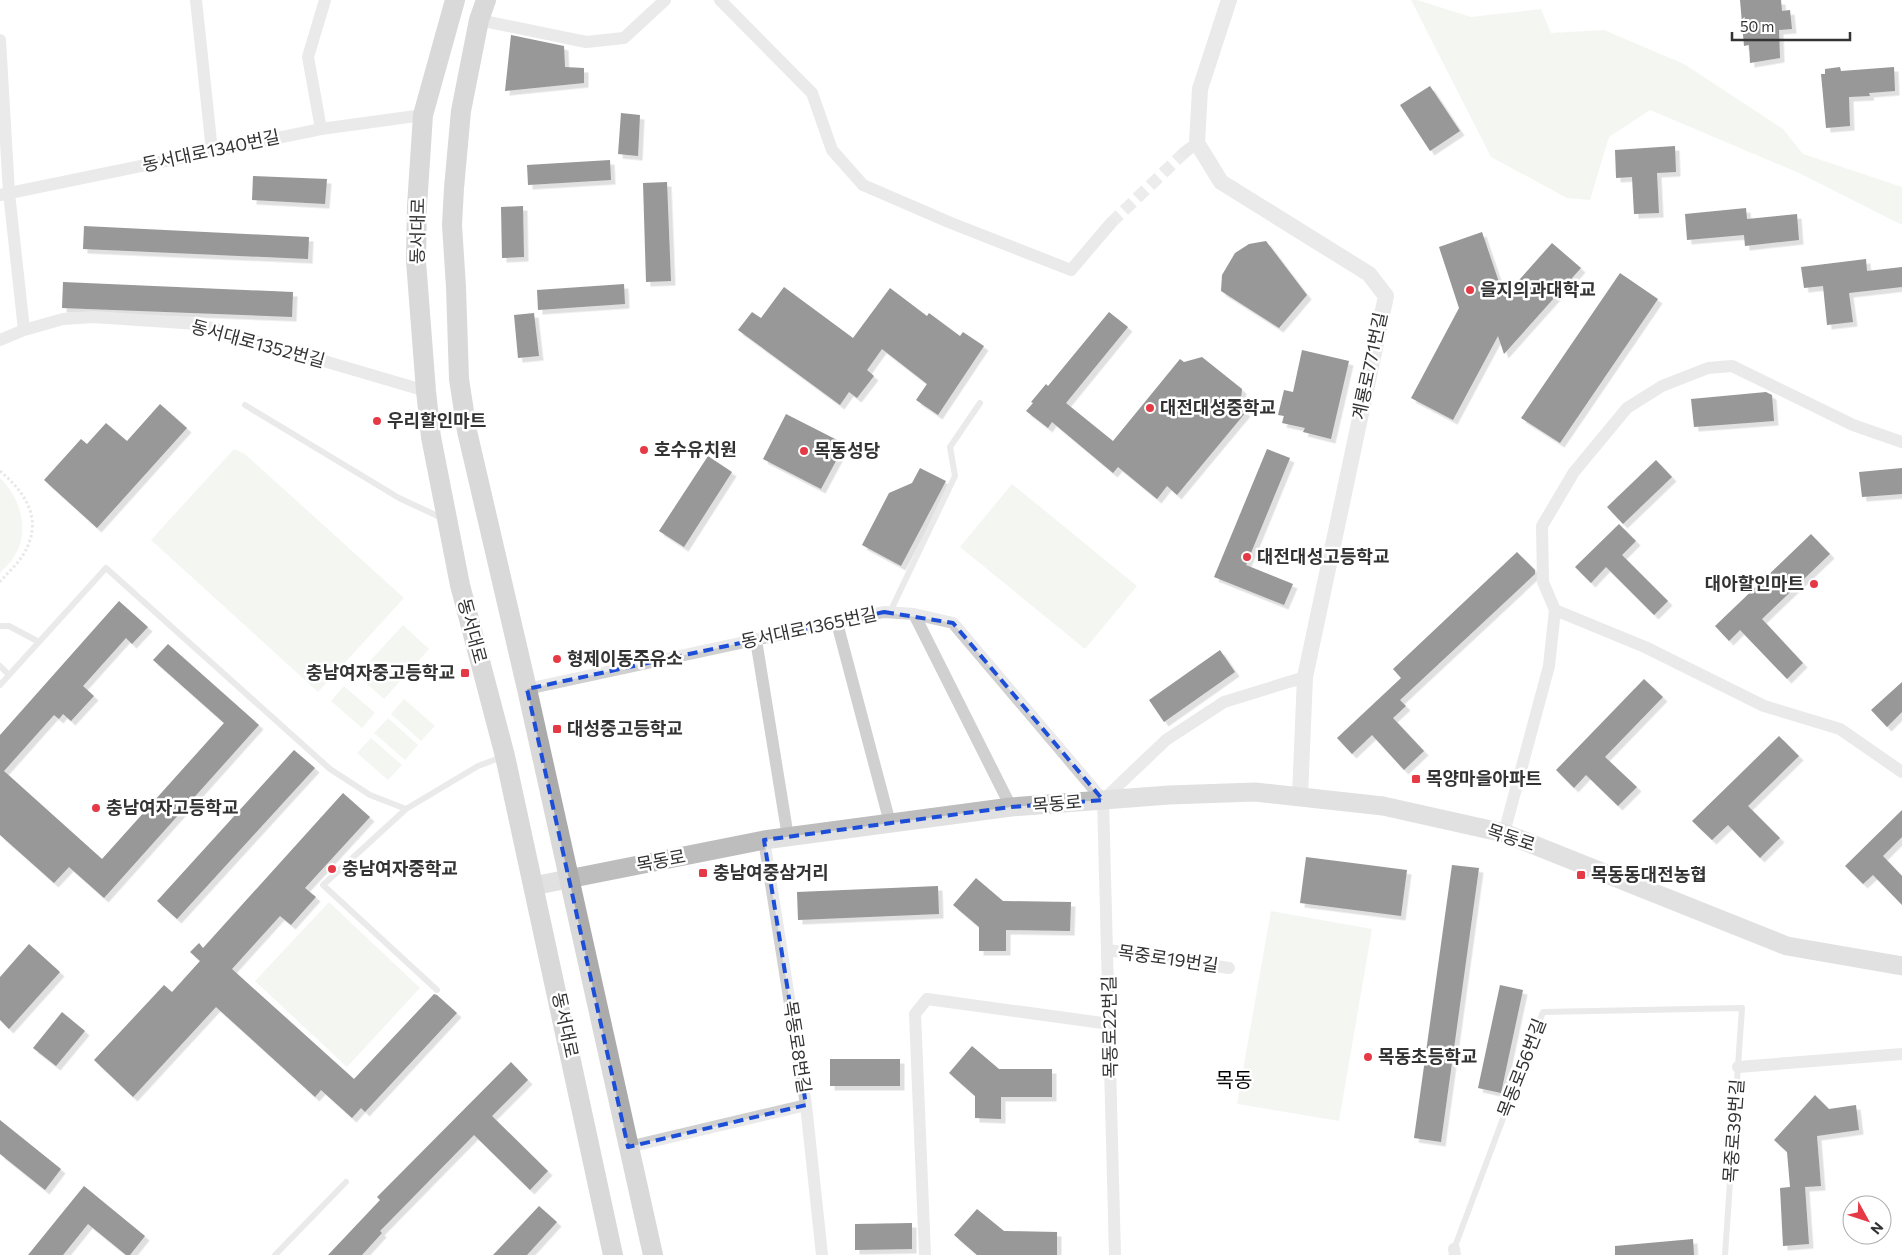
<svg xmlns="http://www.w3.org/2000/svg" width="1902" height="1255" viewBox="0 0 1902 1255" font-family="Commissioner,'Noto Sans KR',sans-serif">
<defs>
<filter id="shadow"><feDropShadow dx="4.5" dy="4.5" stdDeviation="0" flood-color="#0004"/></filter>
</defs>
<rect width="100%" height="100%" fill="#fff"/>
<path fill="#e6ecdf" d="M1411 0H1417L1471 17 1541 9 1551 33 1604 30 1684 64 1783 129 1803 154 1902 187V225L1799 173 1650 110 1609 137 1590 200 1567 198 1491 157Z
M234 449 245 454 404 598 318 692 151 540Z
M0 478C21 498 31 533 13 558 10 564 4 568 0 573Z
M1012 484 1137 586 1085 649 960 547Z
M403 625 429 649 384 699 357 675Z
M344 686 375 713 362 728 331 701Z
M404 699 435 726 421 741 391 714Z
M388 718 418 745 405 760 374 733Z
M371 738 402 765 388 780 357 753Z
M329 902 420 988 347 1067 255 981Z
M1271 911 1372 929 1339 1121 1237 1104Z"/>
<path fill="#1a1a1a" filter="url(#shadow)" d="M1740 0H1781L1782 11 1790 10 1792 29 1779 30 1780 58 1750 63 1749 45 1744 46Z
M511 35 564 46 565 67 584 68V83L505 91Z
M1840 67 1841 71 1894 67 1895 91 1869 93 1870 96 1849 97 1850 126 1826 128 1821 74H1825V69Z
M1430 86 1460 131 1430 151 1400 105Z
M621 113 640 115 638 156 618 154Z
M1675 146 1676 172 1657 173 1659 213 1634 214 1632 177 1616 178 1615 150Z
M610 160 611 180 528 185 527 165Z
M253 176 327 179 325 204 252 200Z
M667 182 671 281 646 282 643 183Z
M523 206 524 257 502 258 501 207Z
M1746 208 1747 219 1797 214 1799 240 1745 246 1744 235 1687 240 1685 214Z
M84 226 309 237 308 259 83 249Z
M1482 232 1504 297 1552 243 1581 268 1504 354 1498 336 1453 420 1411 398 1459 308 1439 247Z
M1266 241 1307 295 1279 328 1221 291 1222 275 1235 253 1249 244Z
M1866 259 1867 271 1902 267V287L1849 293 1853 322 1827 325 1823 286 1804 288 1801 267Z
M1620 273 1658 299 1560 443 1521 418Z
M63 282 293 292 292 317 62 308Z
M624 284 625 304 538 310 537 290Z
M784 287 853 338 890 288 927 316 929 313 960 336 963 332 984 346 938 415 916 400 927 384 882 349 867 370 874 376 857 398 849 392 840 405 738 330 752 312 761 318Z
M1109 312 1128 327 1066 403 1113 441 1180 359 1184 362 1202 357 1242 389 1240 407 1246 412 1177 495 1167 486 1157 499 1118 467 1113 473 1052 422 1048 428 1026 411 1033 403 1031 402 1046 384 1048 386Z
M534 313 539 356 518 358 514 315Z
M1302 350 1349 361 1331 439 1303 432 1305 428 1282 423 1284 416 1278 415 1284 390 1293 392Z
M1766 392 1772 395 1774 421 1694 427 1691 399Z
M160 404 187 428 97 528 44 480 81 439 87 444 106 423 127 441Z
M786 414 845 444 821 489 763 459Z
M1267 449 1290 458 1246 565 1293 584 1284 605 1214 577Z
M708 456 732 472 684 547 659 531Z
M1656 460 1672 477 1623 524 1607 507Z
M920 468 946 481 901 566 862 545 889 493 912 483Z
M1902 468V494L1862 497 1859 472Z
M1619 524 1636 541 1622 555 1668 601 1654 615 1606 567 1591 583 1575 567Z
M1811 534 1830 554 1762 619 1803 663 1787 679 1740 630 1729 641 1715 626Z
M1517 552 1535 570V574L1400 700 1406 706 1393 718 1424 751 1404 770 1372 735 1352 754 1337 738 1401 678 1393 669Z
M119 601 148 627 132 644 126 638 83 686 94 696 71 721 63 714 59 719 54 715 4 771 102 859 224 723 153 660 168 644 259 725 104 898 69 867 54 883 0 835V735Z
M1220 650 1235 672 1164 722 1149 700Z
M1644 679 1663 697 1605 757 1637 787 1618 806 1586 775 1574 788 1556 770Z
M1902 682V712L1887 727 1871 710Z
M1779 736 1799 756 1748 806 1780 838 1760 858 1728 825 1712 840 1692 821Z
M294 750 315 768 177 919 157 901Z
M343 793 370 817 305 888 316 897 291 925 280 916 232 969 354 1079 434 994 437 995 457 1013 365 1112 361 1108 352 1118 321 1090 315 1097 216 1007 133 1097 94 1060 164 985 172 992 200 961 190 952 199 943 203 948Z
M1902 810V837L1883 856 1902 876V905L1873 875 1863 884 1845 866Z
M1306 857 1407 870 1401 916 1300 903Z
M1452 865 1479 868 1441 1142 1414 1138Z
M976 878 1003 901 1071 902 1070 931 1006 930V951H979V927L953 905Z
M938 886 939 914 798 920 797 892Z
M29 944 60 972 9 1029 0 1020V977Z
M1500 985 1523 990 1501 1093 1478 1088Z
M62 1012 85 1031 56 1066 33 1048Z
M972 1046 999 1069H1052V1097H1001V1119L975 1118V1096L949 1073Z
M830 1059H900V1086H830Z
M511 1062 528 1080 492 1116 548 1171 530 1190 474 1135 380 1231 382 1233 362 1255H328L380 1200 377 1197Z
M1815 1095 1829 1109 1856 1105 1859 1130 1817 1136 1821 1186 1805 1187 1809 1244 1783 1246 1780 1188 1790 1187 1787 1152 1774 1140Z
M0 1120 61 1169 45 1190 0 1154Z
M84 1186 145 1236 130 1255H126L88 1224 63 1255H28Z
M539 1206 557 1222 527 1255H493Z
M977 1209 1004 1231 1057 1232V1255H977L954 1235Z
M912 1223V1249L855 1250V1224Z
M1693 1239 1694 1255H1615V1246Z"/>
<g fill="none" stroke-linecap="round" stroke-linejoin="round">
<path stroke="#d6d6d6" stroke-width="12" stroke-dasharray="12 6" stroke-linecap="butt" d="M1111 223 1185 152"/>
<path stroke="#cdcdcd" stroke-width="3" stroke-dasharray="2.5 2.5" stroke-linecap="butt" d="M0 471C27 494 44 521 23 555 17 565 7 573 0 582"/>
<path stroke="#d0d0d0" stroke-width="6" d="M245 405 399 498 444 519
M890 612 955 476 950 447 980 403
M0 626H9L39 642
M0 666 9 675
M0 685 106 568 330 769 370 795 406 809 478 766 502 757
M406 809 323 885 437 990
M1454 1249 1543 1012 1742 1008 1725 1255
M275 1255 346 1182"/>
<path stroke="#d0d0d0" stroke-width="12" d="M196 0 212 151
M720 0 812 93 832 150 863 185 951 223 1071 270 1111 223
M479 20 586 42 624 38 665 0
M0 40 9 193 24 330
M321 129 308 57 325 0
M1185 152 1197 143
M0 195 321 129 423 115
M0 340 24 330 63 319 93 317 198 324 426 391
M1555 610 1645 647 1764 706 1840 729 1902 772
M914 614 1011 807
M837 623 890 823
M756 640 788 837
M527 689 884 612 914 614 953 623 1103 800
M1103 800 1115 1255
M1103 800 1166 740 1224 702 1305 677
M1504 833 1549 666 1555 610 1543 582 1542 526 1574 472 1627 408 1662 386 1708 368 1732 366 1853 425 1902 442
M764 840 806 1105 822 1255
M1108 950 1229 968
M1738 1067 1902 1054
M628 1147 806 1105
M1454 1249 1455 1255
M925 1255 915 1014 927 999 1110 1024"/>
<path stroke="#d0d0d0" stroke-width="16" d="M1229 0 1200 89 1197 143 1221 182 1369 274 1386 296 1305 677 1300 796"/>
<path stroke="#bdbdbd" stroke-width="19" d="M533 886 764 840 1011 807 1169 795 1255 792 1383 806 1504 833 1787 946 1902 966"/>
<path stroke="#ababab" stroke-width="20" d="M455 0 423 115 417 206 416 261 426 391 431 437 460 585 505 756 613 1255
M486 0 479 20 461 111 454 188 452 225 456 287 459 379 467 431 527 689 653 1255"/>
</g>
<path d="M0 0H1902V1255H0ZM884 612 953 623 1103 800 1011 807 764 840 806 1105 628 1147 527 689Z" fill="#fff" fill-opacity=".55" fill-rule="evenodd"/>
<path fill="none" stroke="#1d4ed8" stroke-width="4" stroke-dasharray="10 6" stroke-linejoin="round" d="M884 612 953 623 1103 800 1011 807 764 840 806 1105 628 1147 527 689Z"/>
<g fill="#e63946" stroke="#fff" stroke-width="2">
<circle cx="1470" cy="290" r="5"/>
<circle cx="1150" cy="408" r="5"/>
<circle cx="377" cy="421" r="5"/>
<circle cx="644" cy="450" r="5"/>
<circle cx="804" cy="451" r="5"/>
<circle cx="1247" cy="557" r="5"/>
<circle cx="1814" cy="584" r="5"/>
<circle cx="557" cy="659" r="5"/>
<rect x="460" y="668" width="10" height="10" rx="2.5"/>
<rect x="552" y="724" width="10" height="10" rx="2.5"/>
<rect x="1411" y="774" width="10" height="10" rx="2.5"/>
<circle cx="96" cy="808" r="5"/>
<circle cx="332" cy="869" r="5"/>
<rect x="698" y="868" width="10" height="10" rx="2.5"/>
<rect x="1576" y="870" width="10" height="10" rx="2.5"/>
<circle cx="1368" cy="1057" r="5"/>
</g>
<g text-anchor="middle" stroke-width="5" stroke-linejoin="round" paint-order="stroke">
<g font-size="18" fill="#333" stroke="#fff">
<text transform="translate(211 151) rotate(-12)" y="6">동서대로1340번길</text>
<text transform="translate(418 231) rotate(-89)" y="6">동서대로</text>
<text transform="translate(258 344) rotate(15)" y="6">동서대로1352번길</text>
<text transform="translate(1370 366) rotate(-78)" y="6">계룡로771번길</text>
<text transform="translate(809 628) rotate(-12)" y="6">동서대로1365번길</text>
<text transform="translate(472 631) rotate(75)" y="6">동서대로</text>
<text transform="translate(1057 804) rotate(-5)" y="6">목동로</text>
<text transform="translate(1511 838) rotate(18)" y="6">목동로</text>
<text transform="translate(661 861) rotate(-11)" y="6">목동로</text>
<text transform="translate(1168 959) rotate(8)" y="6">목중로19번길</text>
<text transform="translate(565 1025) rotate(78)" y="6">동서대로</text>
<text transform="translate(1110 1027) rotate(-91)" y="6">목동로22번길</text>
<text transform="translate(797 1047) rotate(81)" y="6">목동로8번길</text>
<text transform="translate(1522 1068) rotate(-69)" y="6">목동로56번길</text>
<text transform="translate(1734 1131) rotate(-86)" y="6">목중로39번길</text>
</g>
<g font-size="18" font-weight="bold" fill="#333" stroke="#fff" text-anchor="start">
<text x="1480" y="296">을지의과대학교</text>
<text x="1160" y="414">대전대성중학교</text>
<text x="387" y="427">우리할인마트</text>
<text x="654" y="456">호수유치원</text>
<text x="814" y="457">목동성당</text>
<text x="1257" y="563">대전대성고등학교</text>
<text x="1804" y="590" text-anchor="end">대아할인마트</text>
<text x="567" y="665">형제이동주유소</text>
<text x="455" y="679" text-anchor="end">충남여자중고등학교</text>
<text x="567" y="735">대성중고등학교</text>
<text x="1426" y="785">목양마을아파트</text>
<text x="106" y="814">충남여자고등학교</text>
<text x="342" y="875">충남여자중학교</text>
<text x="713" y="879">충남여중삼거리</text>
<text x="1591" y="881">목동동대전농협</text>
<text x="1378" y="1063">목동초등학교</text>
</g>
<g font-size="20" fill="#000" stroke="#fff">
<text x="1234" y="1087">목동</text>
</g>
</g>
<g transform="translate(1867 1220) rotate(130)"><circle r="24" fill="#ffffff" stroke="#adadad"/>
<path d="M0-4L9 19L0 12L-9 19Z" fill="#e63946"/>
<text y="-8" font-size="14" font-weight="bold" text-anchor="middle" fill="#333333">N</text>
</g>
<path d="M1732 32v8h118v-8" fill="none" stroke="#333333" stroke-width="2.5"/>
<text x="1740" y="32" font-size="15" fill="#333333" stroke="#ffffff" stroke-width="4" paint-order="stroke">50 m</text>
</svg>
